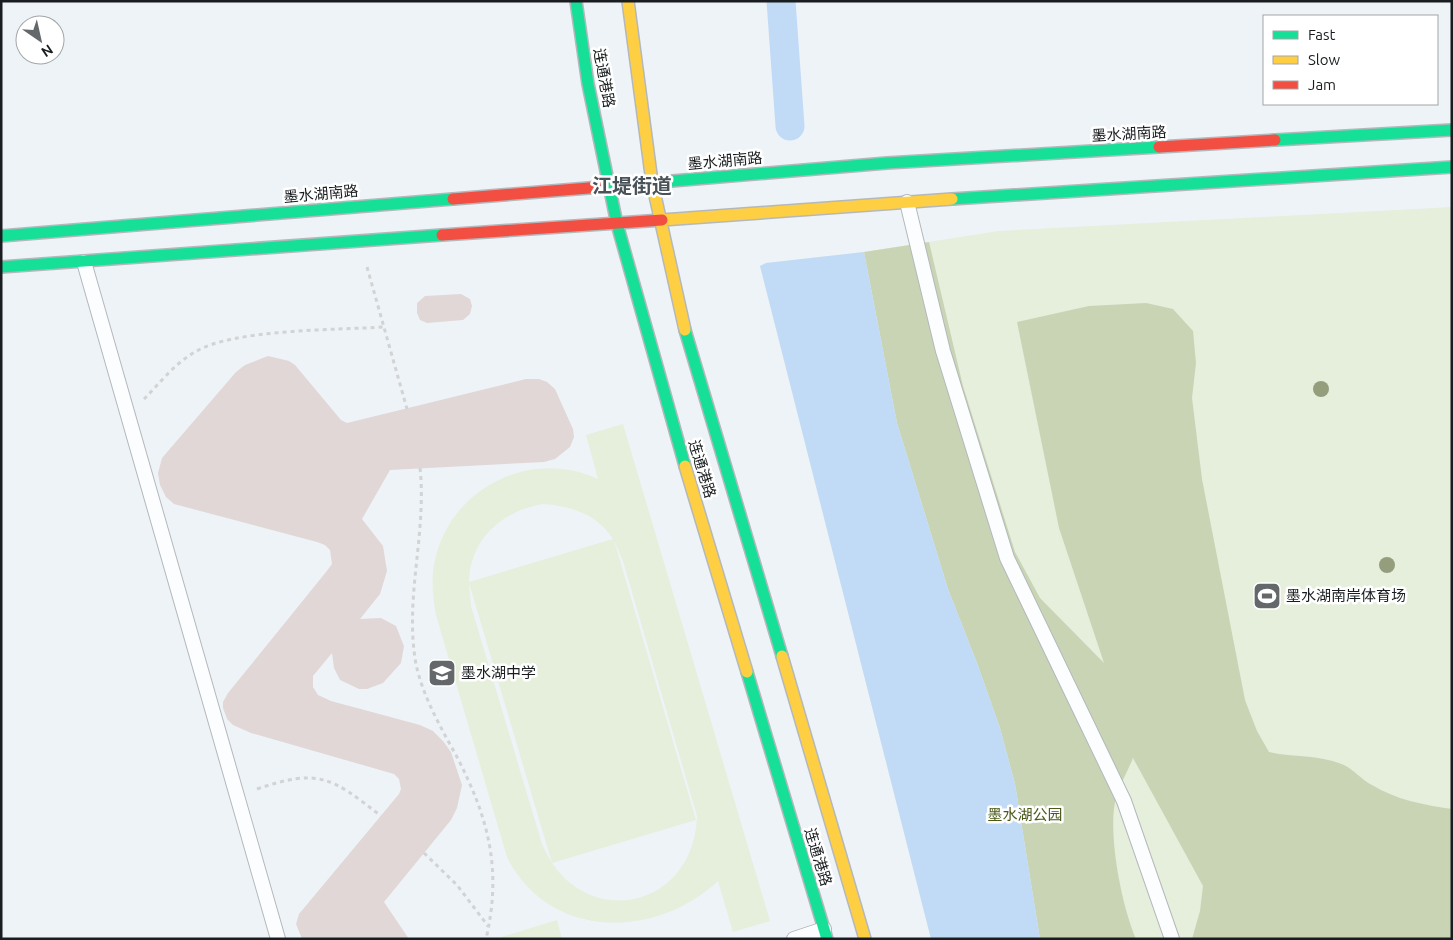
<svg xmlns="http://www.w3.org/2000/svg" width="1453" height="940" viewBox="0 0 1453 940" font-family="Ubuntu,'Noto Sans SC',sans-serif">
<rect width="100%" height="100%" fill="#eef3f8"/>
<path fill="#e6eedc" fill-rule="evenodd" d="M1452 207V939H931L760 266 766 263 864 252 999 231Z
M623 424 770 921 733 932 718 881C655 940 548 940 507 857L436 615C433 598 431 582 434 565 447 490 529 447 598 479L586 435ZM543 504C571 506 597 514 613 539L469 582C470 539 502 511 543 504ZM614 540 623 561 697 816C694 912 579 933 542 844L471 606 469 583 552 863 696 820Z
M557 920 562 939H498V938Z"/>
<path fill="#c9d4b5" d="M929 242 963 386 1015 552 1040 598 1104 663 1059 528 1017 322 1089 306 1146 303 1173 309 1193 331 1196 363 1192 398 1202 479 1245 700 1257 731 1269 752C1294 758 1319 754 1344 765 1354 770 1362 780 1372 785 1397 800 1424 805 1452 809V939H1192L1200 911 1203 886 1133 758C1127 773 1115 793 1114 809 1110 844 1122 906 1136 939H1040L1015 784 1000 728 977 663 948 589 897 423 864 252Z"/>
<path fill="#c1dbf7" d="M864 252 897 423 948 589 977 663 1000 728 1015 784 1040 939H931L760 266 766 263Z"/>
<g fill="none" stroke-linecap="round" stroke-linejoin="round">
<path stroke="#c1dbf7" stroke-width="29" d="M781 1 790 126"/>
</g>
<path fill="#e1d7d6" d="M461 294 470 299 472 306 470 314 463 320 427 323 420 320 417 313V303L425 296Z
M268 356 289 361 295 365 341 420 347 423 526 379H539L547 382 555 389 573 429 574 437 570 447 555 459 544 462 390 470 362 519 383 546 387 571 380 594 360 619 381 618 396 626 404 646 401 663 383 683 367 689H359L340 680 334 668 332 653 313 676V687L318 695 331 701 420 725 433 731 443 741 451 752 462 785 457 808 451 820 384 902 409 939H302L296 924 299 914 399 794 401 789 399 779 394 774 251 733 233 725 227 719 223 708V702L228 693 326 572 332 564 330 550 325 545 317 542 174 504 166 497 160 485 158 473 162 458 236 372 245 365Z"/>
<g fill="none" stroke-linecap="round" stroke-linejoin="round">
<defs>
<path id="lane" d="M907 202 943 351 1007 558 1124 801 1172 939
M84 262 278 939
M794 939 824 929"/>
<path id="fast" d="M576 1 588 84 617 224 685 466
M1275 140 1452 130
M601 187 887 163 1159 147
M952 199 1452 167
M1 236 453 199
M1 267 442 235
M685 330 782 656
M747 672 827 939"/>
<path id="slow" d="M628 1 652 182 685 330
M662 220 952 199
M685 466 747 672
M782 656 865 939"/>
<path id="jam" d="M1159 147 1275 140
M453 199 601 187
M442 235 662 220"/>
</defs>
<use href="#lane" stroke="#b4b8bb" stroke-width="16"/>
<use href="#fast" stroke="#b4b8bb" stroke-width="14"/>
<use href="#slow" stroke="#b4b8bb" stroke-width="14"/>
<use href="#jam" stroke="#b4b8bb" stroke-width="14"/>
<path stroke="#d1d3d4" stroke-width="3" stroke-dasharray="4 4" stroke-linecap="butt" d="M367 267 407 409
M144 399C160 383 175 363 195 352 232 329 337 330 384 327
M420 468C427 533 404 599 416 664 423 697 441 728 457 757 489 819 502 870 486 939
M257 789C319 768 331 777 381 816
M424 853 457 885 488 926"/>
<use href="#lane" stroke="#fcfdfe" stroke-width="14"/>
<use href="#fast" stroke="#16e098" stroke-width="11"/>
<use href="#slow" stroke="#ffcf43" stroke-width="11"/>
<use href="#jam" stroke="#f24e42" stroke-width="11"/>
</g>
<g fill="#949e7d">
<circle cx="1321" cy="389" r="8"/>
<circle cx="1387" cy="565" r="8"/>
</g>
<defs>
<symbol id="stadium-square" viewBox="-11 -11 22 22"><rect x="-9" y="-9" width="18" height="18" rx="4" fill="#64686b" stroke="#fff"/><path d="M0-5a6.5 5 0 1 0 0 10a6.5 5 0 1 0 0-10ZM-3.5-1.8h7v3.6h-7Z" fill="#fff"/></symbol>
<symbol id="school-square" viewBox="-11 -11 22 22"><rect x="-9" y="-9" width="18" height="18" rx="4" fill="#64686b" stroke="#fff"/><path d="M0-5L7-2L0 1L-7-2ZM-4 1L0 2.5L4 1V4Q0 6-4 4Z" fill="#fff"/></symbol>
</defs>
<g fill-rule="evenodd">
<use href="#stadium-square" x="1251" y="580" width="32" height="32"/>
<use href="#school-square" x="426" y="657" width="32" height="32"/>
</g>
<g text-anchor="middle" stroke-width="5" stroke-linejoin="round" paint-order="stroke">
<g font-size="15" fill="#191d1f" stroke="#fff">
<text transform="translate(604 78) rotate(80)" y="5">连通港路</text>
<text transform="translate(1129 134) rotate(-3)" y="5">墨水湖南路</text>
<text transform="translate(725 161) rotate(-5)" y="5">墨水湖南路</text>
<text transform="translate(321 194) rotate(-5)" y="5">墨水湖南路</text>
<text transform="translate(702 469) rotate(73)" y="5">连通港路</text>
<text transform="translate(818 857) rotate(73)" y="5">连通港路</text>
</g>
<g font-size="15" fill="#191d1f" stroke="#fff" text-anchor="start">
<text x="1286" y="601">墨水湖南岸体育场</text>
<text x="461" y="678">墨水湖中学</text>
</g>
<g font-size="15" fill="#4a5918" stroke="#fff">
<text x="1025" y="820">墨水湖公园</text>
</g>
<g font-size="20" font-weight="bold" fill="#495259" stroke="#fff">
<text x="632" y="193">江堤街道</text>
</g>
</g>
<rect width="1453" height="940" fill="none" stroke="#191d1f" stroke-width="5"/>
<rect x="1263" y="15" width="175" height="90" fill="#ffffff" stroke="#a3a5a5"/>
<rect x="1273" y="31" width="25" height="8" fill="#16e098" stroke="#a3a5a5"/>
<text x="1308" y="40" font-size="15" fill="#191d1f">Fast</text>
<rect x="1273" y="56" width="25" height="8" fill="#ffcf43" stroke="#a3a5a5"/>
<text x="1308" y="65" font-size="15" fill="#191d1f">Slow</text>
<rect x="1273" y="81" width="25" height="8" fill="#f24e42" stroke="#a3a5a5"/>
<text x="1308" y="90" font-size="15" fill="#191d1f">Jam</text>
<g transform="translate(40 40) rotate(146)"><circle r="24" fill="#ffffff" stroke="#a3a5a5"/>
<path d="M0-4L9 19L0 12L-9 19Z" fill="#64686b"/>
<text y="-8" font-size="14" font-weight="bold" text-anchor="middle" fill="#191d1f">N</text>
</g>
</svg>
